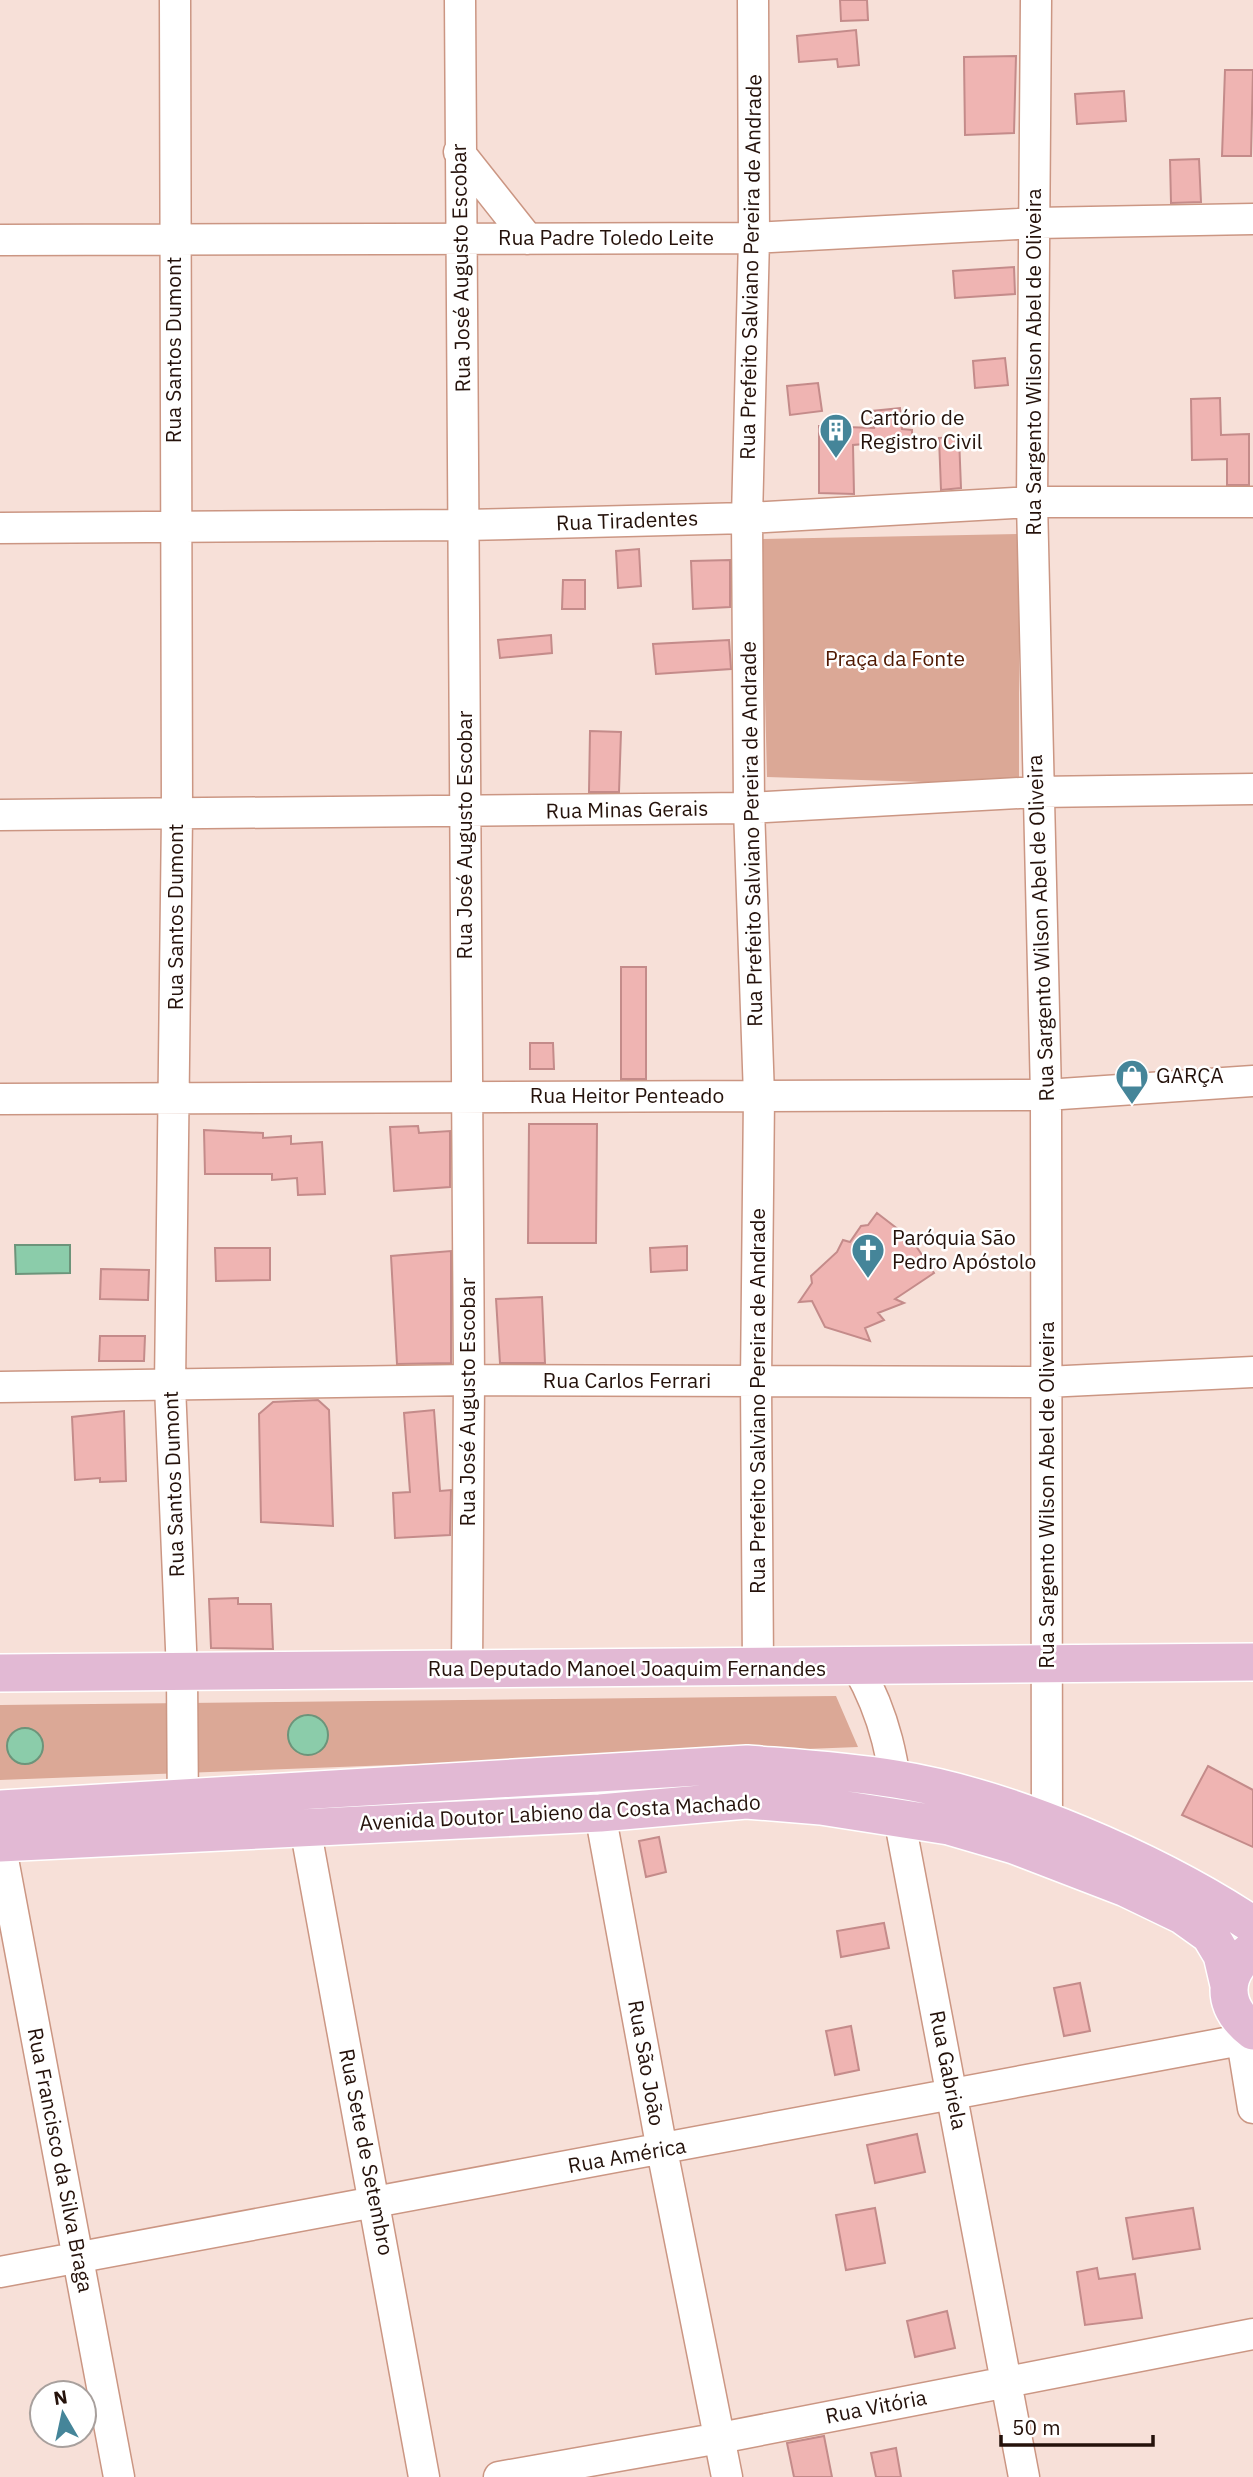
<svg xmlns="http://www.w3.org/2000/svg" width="1253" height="2477" viewBox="0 0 1253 2477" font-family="'IBM Plex Sans',sans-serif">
<rect width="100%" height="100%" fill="#f7e0d8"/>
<path fill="#dba896" d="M1019 534V785L767 777 761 539Z
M836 1696 858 1747 0 1780V1705Z"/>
<path fill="#8bccaa" stroke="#6c947a" stroke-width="2" d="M15 1245H70V1273L16 1274Z
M288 1735a20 20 0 1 1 40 0a20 20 0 1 1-40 0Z
M7 1746a18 18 0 1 1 36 0a18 18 0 1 1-36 0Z"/>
<path fill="#efb4b2" stroke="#c48b8a" stroke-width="2" d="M840 0H867L868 20 841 21Z
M856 30 859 65 838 67 837 59 799 62 797 36Z
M1016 56 1014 133 965 135 964 57Z
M1225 70H1253L1251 156H1222Z
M1124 91 1126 121 1077 124 1075 94Z
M1199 159 1201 202 1171 203 1170 160Z
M1014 267 1015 294 955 298 953 271Z
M1005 358 1008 385 975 388 973 361Z
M818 383 822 411 790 415 787 386Z
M1220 398 1221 435 1249 434V485H1227V459L1192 460 1191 399Z
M900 408 902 429 912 430V440L853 445 854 494 819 493V426L874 428 872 411Z
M959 437 961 488 941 490 939 438Z
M639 549 641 586 618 588 616 551Z
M730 560V607L693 609 691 561Z
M563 580H585V609H562Z
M551 635 552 653 500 658 498 640Z
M729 640 731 669 656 674 653 644Z
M590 731 621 732 619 792H589Z
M621 967H646V1079H621Z
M530 1043H553L554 1069H530Z
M529 1124H597L596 1243H528Z
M418 1126 419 1133 450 1131V1187L394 1191 390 1127Z
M204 1130 263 1133V1138L291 1136V1144L322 1142 325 1194 298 1195 297 1178 272 1180V1174H205Z
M877 1213 912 1240 934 1273 895 1299 904 1303 878 1313 884 1320 865 1328 870 1341 825 1327 812 1301 799 1302 812 1283 811 1276 837 1252 843 1240 850 1242 861 1226 868 1225Z
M687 1246V1270L651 1272 650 1248Z
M215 1248H270V1280L216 1281Z
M451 1251V1363L397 1364 391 1256Z
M101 1269 149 1270 148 1300 100 1299Z
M542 1297 545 1363H500L496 1299Z
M100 1336H145L144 1361H99Z
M318 1400 329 1410 333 1526 261 1522 259 1414 273 1402Z
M434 1410 440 1491 451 1490 450 1535 395 1538 393 1493 410 1492 404 1413Z
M124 1411 126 1481 100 1482V1478L75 1480 72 1417Z
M238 1598V1604H271L273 1649 211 1648 209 1599Z
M1208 1766 1253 1790V1847L1182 1815Z
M659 1837 666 1872 646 1877 639 1841Z
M884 1923 889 1948 841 1957 837 1931Z
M1080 1983 1090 2031 1064 2036 1054 1988Z
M851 2026 859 2070 835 2075 826 2031Z
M917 2134 925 2172 875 2183 867 2145Z
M875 2208 885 2263 846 2270 836 2215Z
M1193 2208 1200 2249 1133 2259 1126 2218Z
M1097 2268 1099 2279 1135 2274 1142 2318 1085 2325 1077 2272Z
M947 2311 955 2348 915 2357 907 2321Z
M824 2436 832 2477H794L787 2443Z
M896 2448 901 2477H876L871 2453Z"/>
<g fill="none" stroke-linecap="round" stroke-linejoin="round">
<defs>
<path id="minor" d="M175 0 177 815 170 1386 182 1672 183 1819
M460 0 469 1380 467 1670
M753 0 754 238 747 518 749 808 759 1096 756 1382 758 1668
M1036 0 1032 502 1046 1095 1047 1844
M459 152 528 239
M0 240 754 238 1036 223 1253 219
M0 528 465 525 747 518 1032 502H1253
M0 815 749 808 1037 792 1253 789
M0 1099 1046 1095 1253 1081
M0 1387 469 1380 1046 1382 1253 1372
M858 1668C885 1715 895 1763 899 1817L1024 2477
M600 1813 662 2150 727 2477
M305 1827 424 2477
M0 1843 119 2477
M1239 2022 1253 2108
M0 2272 1241 2040 1253 2035
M499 2477 720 2438 1253 2334"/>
<path id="major" d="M0 1673 1253 1662
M0 1809 747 1764C796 1768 846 1771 895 1779 1009 1797 1156 1861 1253 1925
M0 1843 600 1813 746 1800 821 1806 949 1826 1014 1845 1126 1888 1182 1915 1210 1935 1222 1955 1229 1985
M1253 1949C1221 1974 1221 2006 1253 2031"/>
</defs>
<use href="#minor" stroke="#cb9683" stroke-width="33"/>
<use href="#major" stroke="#fff" stroke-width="40"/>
<use href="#minor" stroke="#fff" stroke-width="30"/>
<use href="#major" stroke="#e2b9d4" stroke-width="37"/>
</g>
<defs>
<symbol id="building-pin" viewBox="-11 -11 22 30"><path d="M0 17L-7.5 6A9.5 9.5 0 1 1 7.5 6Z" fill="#458599" stroke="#fff"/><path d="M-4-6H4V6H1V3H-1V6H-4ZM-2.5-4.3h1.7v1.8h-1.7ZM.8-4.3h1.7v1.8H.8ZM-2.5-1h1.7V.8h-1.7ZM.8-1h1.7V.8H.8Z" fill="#fff"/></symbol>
<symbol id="shop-pin" viewBox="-11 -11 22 30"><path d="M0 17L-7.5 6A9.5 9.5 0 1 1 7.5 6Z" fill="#458599" stroke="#fff"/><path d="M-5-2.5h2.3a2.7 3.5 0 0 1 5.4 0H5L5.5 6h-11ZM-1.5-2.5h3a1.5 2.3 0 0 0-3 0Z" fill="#fff"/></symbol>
<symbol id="church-pin" viewBox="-11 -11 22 30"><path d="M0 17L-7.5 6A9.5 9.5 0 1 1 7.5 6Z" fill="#458599" stroke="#fff"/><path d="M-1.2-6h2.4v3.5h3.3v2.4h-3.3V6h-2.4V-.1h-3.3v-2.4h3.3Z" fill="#fff"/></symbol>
</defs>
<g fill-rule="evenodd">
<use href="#building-pin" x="817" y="411" width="38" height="52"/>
<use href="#shop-pin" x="1113" y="1057" width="38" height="52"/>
<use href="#church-pin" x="849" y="1231" width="38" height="52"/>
</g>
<g text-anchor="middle" stroke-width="5" stroke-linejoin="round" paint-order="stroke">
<g font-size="21" fill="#25120b" stroke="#fff">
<text x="606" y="245">Rua Padre Toledo Leite</text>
<text transform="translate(751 267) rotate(-89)" y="7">Rua Prefeito Salviano Pereira de Andrade</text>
<text transform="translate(461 268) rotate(-91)" y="7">Rua José Augusto Escobar</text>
<text transform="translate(174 350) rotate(-90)" y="7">Rua Santos Dumont</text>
<text transform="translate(1034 362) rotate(-90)" y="7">Rua Sargento Wilson Abel de Oliveira</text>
<text transform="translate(627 521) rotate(-2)" y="7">Rua Tiradentes</text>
<text transform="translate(627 810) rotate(-1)" y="7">Rua Minas Gerais</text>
<text transform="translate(752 834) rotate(-91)" y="7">Rua Prefeito Salviano Pereira de Andrade</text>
<text transform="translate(465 835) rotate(-90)" y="7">Rua José Augusto Escobar</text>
<text transform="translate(176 917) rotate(-90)" y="7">Rua Santos Dumont</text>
<text transform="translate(1041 928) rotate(-92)" y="7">Rua Sargento Wilson Abel de Oliveira</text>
<text x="627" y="1103">Rua Heitor Penteado</text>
<text x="627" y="1388">Rua Carlos Ferrari</text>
<text transform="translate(758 1401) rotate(-90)" y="7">Rua Prefeito Salviano Pereira de Andrade</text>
<text transform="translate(468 1402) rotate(-90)" y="7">Rua José Augusto Escobar</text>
<text transform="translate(174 1484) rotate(-92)" y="7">Rua Santos Dumont</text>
<text transform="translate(1047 1495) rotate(-90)" y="7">Rua Sargento Wilson Abel de Oliveira</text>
<text x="627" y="1676">Rua Deputado Manoel Joaquim Fernandes</text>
<text transform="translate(560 1813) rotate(-3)" y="7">Avenida Doutor Labieno da Costa Machado</text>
<text transform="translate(646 2063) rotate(80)" y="7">Rua São João</text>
<text transform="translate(948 2070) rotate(79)" y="7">Rua Gabriela</text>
<text transform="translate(366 2152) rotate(79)" y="7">Rua Sete de Setembro</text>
<text transform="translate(627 2156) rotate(-10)" y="7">Rua América</text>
<text transform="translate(60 2160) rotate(79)" y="7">Rua Francisco da Silva Braga</text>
<text transform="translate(876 2407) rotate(-11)" y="7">Rua Vitória</text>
</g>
<g font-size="21" fill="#25120b" stroke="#fff" text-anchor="start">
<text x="860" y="425">Cartório de<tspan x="860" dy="24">Registro Civil</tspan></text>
<text x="1156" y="1083">GARÇA</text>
<text x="892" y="1245">Paróquia São<tspan x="892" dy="24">Pedro Apóstolo</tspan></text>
</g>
<g font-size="21" fill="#4f1801" stroke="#fff">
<text x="895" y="666">Praça da Fonte</text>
</g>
</g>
<g transform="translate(63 2414) rotate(351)"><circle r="33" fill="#ffffff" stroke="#a8a09d" stroke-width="2"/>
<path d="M0-5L12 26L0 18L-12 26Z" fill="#458599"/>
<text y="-10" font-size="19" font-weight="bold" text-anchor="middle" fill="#25120b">N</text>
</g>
<path d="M1001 2435v10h152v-10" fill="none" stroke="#25120b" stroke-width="3.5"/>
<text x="1012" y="2435" font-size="21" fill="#25120b" stroke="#ffffff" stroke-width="5" paint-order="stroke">50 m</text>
</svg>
